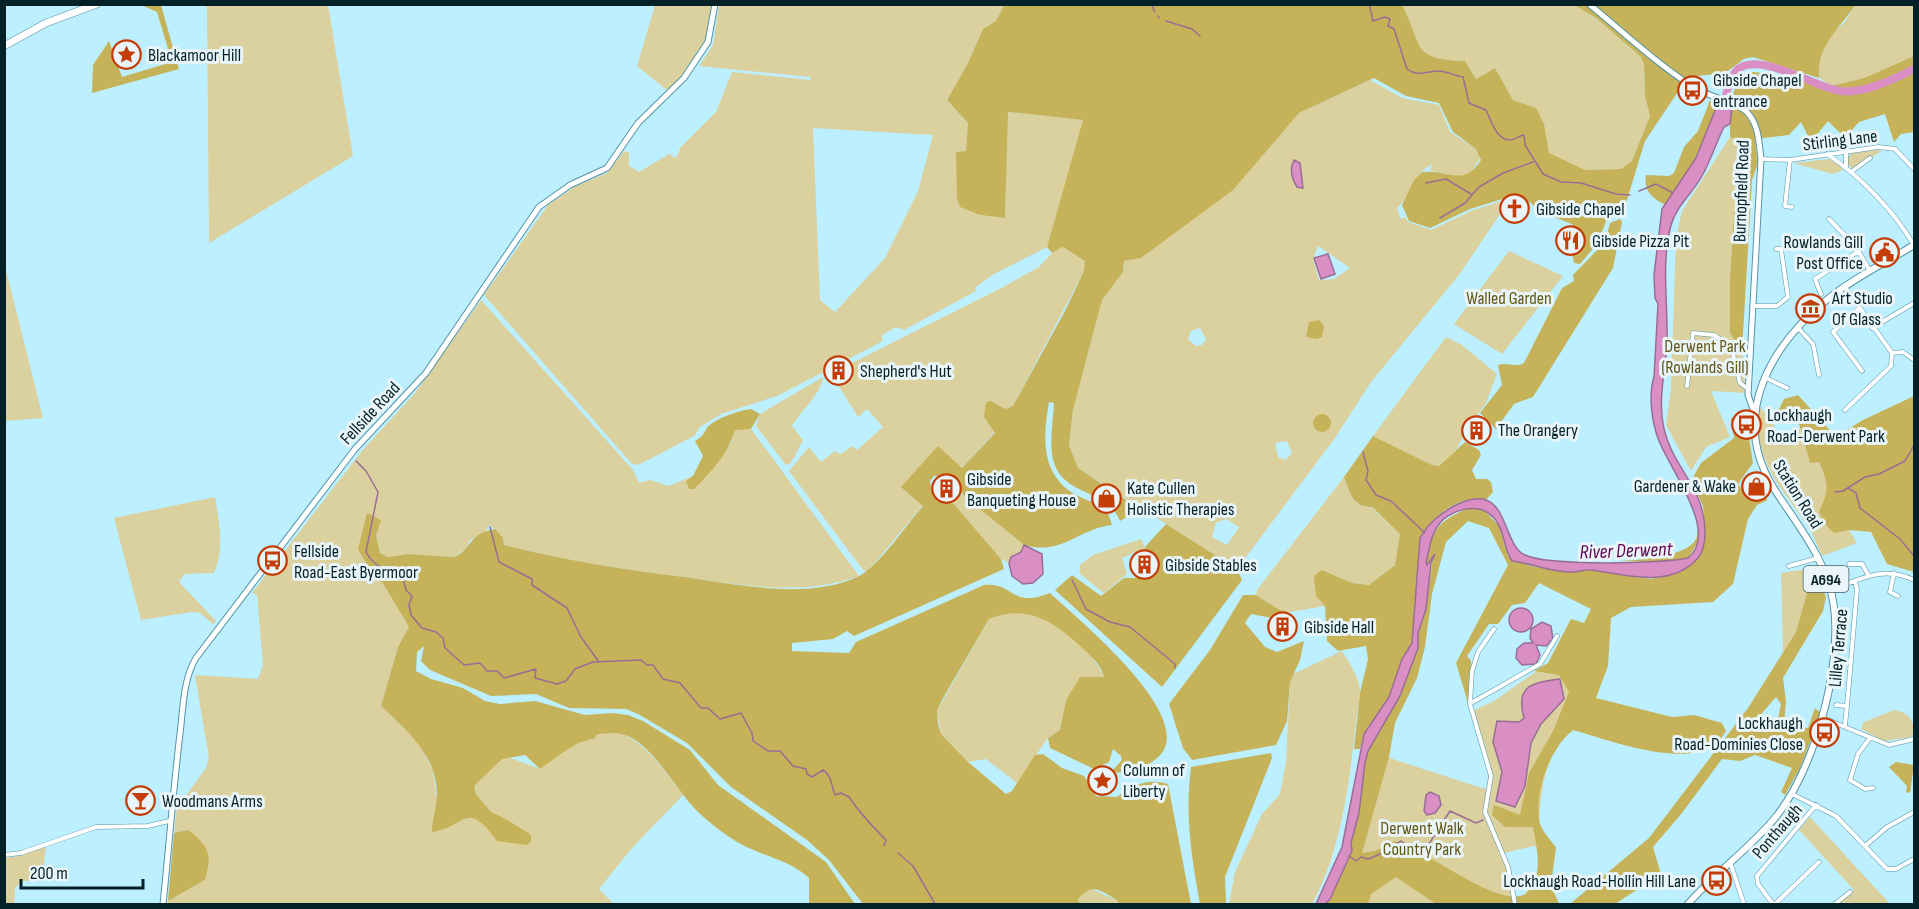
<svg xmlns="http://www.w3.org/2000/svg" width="1919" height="909" viewBox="0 0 1919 909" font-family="'Sofia Sans Condensed',sans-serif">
<rect width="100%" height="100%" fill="#bcefff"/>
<path fill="#dbd19e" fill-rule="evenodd" d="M207 5H328L353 156 209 243Z
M655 5H713L707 40 685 73 668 91 637 66Z
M719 5H1004L996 21 983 29 967 65 947 100 968 123 966 152H957L960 207 980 215 1005 218 1007 112 1084 120 1047 247 992 275 975 288 976 291 904 330 896 327 881 336 883 341 777 396 721 414 700 427 694 436 650 459 638 465 632 464 484 295 548 205 576 186 607 173 624 151 629 153V166L639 172 669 154 676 158 681 147 716 112 732 72 811 80 810 77 699 66 713 45ZM813 128 933 135 918 191 885 258 835 312 820 300Z
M1402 5H1574L1596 18 1640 56 1644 64 1645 96 1650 116 1632 161 1622 169 1585 170 1557 159 1549 153 1536 108 1513 100 1495 68 1476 79 1465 61C1409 59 1423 46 1402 5Z
M1855 5H1914V56L1864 78 1832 86 1819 78 1818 69 1827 37 1844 23Z
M1370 80 1402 98 1439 105 1450 132 1476 149 1481 156 1470 175C1457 179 1444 172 1430 171L1432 164C1408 179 1412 196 1397 208L1401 219 1405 217 1408 222 1431 230 1471 211 1511 198 1459 275 1371 382 1335 438 1237 569 1078 468 1069 445 1073 410 1102 300 1123 272 1124 261 1141 258 1299 113ZM1318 246 1350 268 1334 279 1319 280 1313 259ZM1200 328 1206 339 1202 345 1196 346 1188 339 1191 331ZM1287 441 1292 453 1286 460 1278 457 1275 443ZM1226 519 1239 527 1227 545 1212 537 1216 523Z
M1730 137 1741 142 1745 159 1734 213 1730 275V333L1742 351 1746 393 1711 391 1730 437 1706 447 1691 471 1666 425 1671 388 1676 238 1682 211Z
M1877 150 1882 151 1853 169 1847 164V158L1852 153Z
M1829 159 1841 166 1842 171 1832 174 1794 163Z
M1063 247 1086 261 1084 271 1013 406 984 417 995 432 962 468 937 447 923 505 873 565 867 571 863 570 789 471 809 447 821 462 835 451 840 454 853 446 857 450 883 427 867 409 858 417 832 376 840 377 846 374 844 367 1005 286 1039 267 1052 253Z
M1509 251 1563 276 1502 354 1454 324Z
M5 266 43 418 5 421Z
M481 300 633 470 639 483 650 480 669 486 693 476 686 486 731 443 735 429H751L859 576C801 597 743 585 684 577 624 570 563 560 504 545L503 538 490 525 483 534 470 540 465 549 454 557 408 554 388 557 380 553 376 536 381 520 373 529 382 582 409 627 398 647 381 706 419 743 433 771 437 800 450 820 474 818 492 813 476 794 474 786 500 754 540 769 567 731 620 733C647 744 666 772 683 795L632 848 599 889 614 904H168V901L205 880 188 830 174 833 177 808 206 768 209 758 195 675 258 679 263 665 257 595 252 593 362 451 415 393Z
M1446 337 1462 345 1497 374 1485 405 1468 426 1457 449 1439 466 1432 465 1373 436Z
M823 377C821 395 801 410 792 426L803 440 791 463 786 465 756 426 760 414Z
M1760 407 1773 422 1777 435 1800 429 1810 462H1819C1829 485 1830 490 1819 513L1825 524 1849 530 1857 543 1822 556C1818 547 1815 538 1810 530 1785 490 1749 459 1760 407Z
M1344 477C1350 492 1352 507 1371 507L1400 534 1395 565 1369 585 1352 583 1322 570 1325 606 1284 613 1256 595 1257 590Z
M959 492 1024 545 1021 552 1011 557 1009 563 1001 559 954 504 948 502Z
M215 497C219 523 225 548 214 573L184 574 179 582 216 621 213 624 200 613 192 612 141 620 114 518Z
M1141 539 1150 558 1149 569 1140 550 1122 558 1127 574 1104 593 1080 574V565L1093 555Z
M1814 568 1796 632 1783 653 1781 573Z
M1016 612C1024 613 1033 614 1040 616 1061 624 1098 657 1104 678L1066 700 1060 730 1048 738 1017 783 986 759 968 762 941 734 937 711 989 619 1002 614Z
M1571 619 1573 730C1539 757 1540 805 1538 845L1504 853 1515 899 1522 897 1534 882 1559 904H1325L1330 899 1368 751 1488 790 1491 775 1472 711 1494 701 1548 663Z
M1342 651C1350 664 1360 678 1360 693 1360 702 1357 712 1356 721 1350 779 1341 853 1312 904H1229L1235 872 1262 814 1280 794 1286 762 1290 682 1293 674Z
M1894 710C1907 712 1914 718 1914 732L1911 737 1884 741 1861 729 1864 722Z
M1810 817 1890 904H1838L1854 890 1799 830Z
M46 846 42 881H23L15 888 14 904H5L4 857H16Z
M1092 889 1118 901 1119 904H1080L1078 900 1084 891Z"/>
<path fill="#c6b359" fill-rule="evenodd" d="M141 5H161L179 69 92 93 93 65 109 41 122 77 172 62 157 12Z
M1004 5H1402C1424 46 1409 59 1465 61L1476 79 1495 68 1513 100 1536 108 1544 124 1549 153 1585 170 1621 169 1632 161 1650 116 1645 96 1644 64 1640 56 1596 18 1574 5H1855C1839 30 1817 44 1819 78L1753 57 1744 59 1725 73 1688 77 1645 141 1626 203 1613 204 1597 244 1580 264 1574 263 1572 254C1581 243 1580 235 1572 224L1538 211 1531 203 1512 196 1470 209 1430 228 1409 221 1402 205 1414 180 1422 172C1449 169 1464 188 1481 160L1476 149 1453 132 1439 103 1406 96 1374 78 1299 113 1233 190 1141 258 1124 261 1123 272 1102 300 1073 410 1069 445 1078 468 1140 509 1120 521C1106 486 1059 498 1052 455 1050 438 1053 420 1054 403L1049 402C1043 436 1040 473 1074 494 1085 500 1097 503 1107 510L1112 525C1077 529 1063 556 1024 545L965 497 948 475 934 476 930 481 932 492 940 500 954 504 1001 559 1004 569 854 636 847 631 833 639 792 643V651L849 653 856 642 984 585C1015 582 1010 609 1050 593 1077 619 1217 731 1148 764 1144 766 1142 771 1138 771 1130 773 1119 772 1110 773L1122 760 1121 756 1113 749 1109 762 1094 769 1050 748 1048 738 1060 730 1066 700 1080 677H1104C1100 662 1089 655 1078 644 1052 620 1025 604 989 619L942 700 937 711 938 724 941 734 968 762 1006 794 1012 791 1035 755 1043 754 1062 768 1084 776 1096 796 1117 797C1133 785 1148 778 1168 784L1191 904H1119L1118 901C1102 891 1091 881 1078 900L1080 904H863L829 860 807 840 731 787 687 743 638 714 626 709 569 708 536 694 491 696 430 670 421 661 424 646 417 652 416 671 431 679 463 688 485 701 500 704 535 701 585 715 613 713 628 715 643 721 690 750 718 785 826 862 855 904H809V878C789 859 761 856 739 843 725 835 710 823 698 812 677 792 651 740 621 734 613 732 605 734 597 734L595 738 578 743 562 753 540 769 525 755 502 759 474 786 476 794 492 813C499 814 524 830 531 835V841L527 845 497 841C466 798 465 828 432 832 432 819 437 807 437 794 436 754 407 731 381 706L398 647 409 627 382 582 368 576 369 568 358 549 367 513 381 520 376 536 380 553 388 557 408 554 454 557C471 550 469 533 495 529L503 538 504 545C563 560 624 570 684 577 737 584 808 601 859 576 878 567 908 523 923 506L901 487 938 446 962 468 995 433 984 417 986 402 991 401 1005 409 1013 406 1065 311 1084 271 1085 261 1063 247 1052 253 1047 247 1083 120 1008 112 1005 218 980 215 960 207 957 198 956 152 966 151 968 123 947 100 967 65 983 29 996 21Z
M1914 56V65C1893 76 1857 98 1832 86L1864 78Z
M1753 72C1823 79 1842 112 1914 73V132L1901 134 1894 142 1885 114 1859 122 1845 138 1828 121 1811 142 1801 122 1789 135 1755 139 1758 163 1752 180 1742 351 1730 333V277L1734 213 1745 159 1741 142 1730 137C1730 116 1728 88 1746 73Z
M1710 100 1718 103C1707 140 1689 174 1665 205 1652 198 1643 191 1646 175L1669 176 1674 173 1684 147 1698 131Z
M1620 219 1622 222 1613 268 1533 397 1514 404 1496 429 1480 413 1502 385 1498 365C1508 362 1515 368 1524 363L1562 288 1574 281 1573 275 1605 242 1610 223Z
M1319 320 1324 326 1322 337 1318 339 1306 337 1309 322Z
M1798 395 1836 437 1861 421 1914 396V572L1887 564 1871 532 1849 530 1834 533 1825 524 1819 512C1829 490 1829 485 1819 462L1810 463 1796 413 1778 411 1784 399Z
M751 409 760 414 751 429 735 430C728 454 712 471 694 489H689L686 481 693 476 703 456 695 441C703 436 703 435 707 428 713 419 741 410 751 409Z
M1313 423a9 9 0 1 1 18 0a9 9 0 1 1-18 0Z
M1741 416 1746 419 1753 463 1738 484 1743 491 1760 494 1768 500 1757 505 1748 519 1733 584 1713 602 1631 607 1611 618 1608 666 1596 698 1672 717 1694 715 1722 723 1726 731C1723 735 1719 742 1714 745 1682 768 1609 740 1573 730 1550 748 1535 790 1539 820 1540 829 1551 840 1556 848L1551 885 1559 904H1436L1396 877 1371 894 1368 904H1325L1352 851 1351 843 1359 813 1365 763 1368 751 1400 696 1418 648V633L1426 609 1433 557 1427 565 1426 563C1432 539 1432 526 1456 514 1466 509 1472 506 1483 509L1499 526 1508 556 1530 566 1573 572 1585 569 1651 579 1678 571 1693 562 1705 529 1703 506 1691 481 1701 463 1734 438 1731 418ZM1468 521 1489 528 1508 565 1456 663 1468 703 1470 704 1471 661 1467 656 1489 624H1498L1512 605 1525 603 1539 583 1591 609 1584 623 1571 619 1548 663 1534 671 1559 675 1569 692 1553 731 1529 773 1520 815 1494 805 1492 815 1505 827H1533C1537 849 1544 876 1526 894 1496 909 1427 849 1395 841L1375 851 1362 853 1389 757 1395 723 1417 678 1425 647 1432 594 1446 542Z
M1373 436 1432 465 1439 466 1465 442 1479 450 1481 455 1472 470 1476 479H1487L1491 482 1493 492 1486 500C1461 493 1431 517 1420 538L1412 643 1389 697 1364 734 1360 749H1354L1360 693 1368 659 1366 646 1338 651 1327 641 1325 606 1316 596 1314 576 1322 570 1352 583 1369 585 1395 565 1400 534 1372 507C1352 507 1350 492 1344 477Z
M1166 524 1237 569 1242 580 1162 687 1055 590 1072 575 1101 596 1124 578H1135L1150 567 1145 547Z
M1697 525 1699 541 1688 558 1667 562 1619 561C1637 560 1687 557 1696 539 1698 535 1697 529 1697 525Z
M1814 568 1826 597 1823 611 1783 678 1786 701 1784 724 1777 723 1781 704 1776 697 1757 719 1761 731 1779 727 1808 728 1815 708 1821 713 1800 768 1785 795 1781 792 1792 768 1755 755 1740 761 1722 759 1682 813 1653 847 1661 874 1615 904H1570L1649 838 1748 708 1796 632Z
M1243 595H1256L1286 614 1277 619 1251 614 1245 623 1265 647 1277 652 1304 641 1300 660 1290 682 1287 721 1276 745 1192 760 1183 748 1169 704 1210 650Z
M1271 753 1272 758 1225 877 1226 904H1200C1191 854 1185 818 1191 767Z
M1896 762 1914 765 1910 793 1906 792 1907 786 1889 767Z
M188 830C210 847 212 854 205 880L168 901 174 833Z"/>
<path fill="#d98fc4" stroke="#996e95" stroke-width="1.5" d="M1718 103 1732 107 1730 124 1724 127C1716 143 1711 160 1702 176 1692 194 1677 205 1671 225 1661 263 1668 303 1667 340 1666 371 1657 399 1664 429 1673 468 1705 488 1705 532 1705 540 1704 551 1698 558 1671 589 1626 575 1592 570 1584 569 1577 573 1569 572 1550 572 1531 563 1512 561 1503 548 1505 530 1494 518 1479 501 1448 509 1437 527 1430 537 1429 552 1426 563L1427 565 1435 554 1431 563 1426 609 1418 633V648L1400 696 1368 751 1365 763 1359 813 1351 843 1352 851 1330 899 1325 904H1316L1342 847 1364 734 1389 697 1402 659 1412 643 1420 538C1429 522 1441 513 1456 505 1510 478 1500 544 1525 555 1548 566 1663 564 1688 558 1720 534 1670 469 1659 441 1652 423 1648 396 1654 377L1658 304 1655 298 1654 275 1662 209 1696 158Z
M1294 160 1300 163 1303 188 1297 187C1292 179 1289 169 1294 160Z
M1328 254 1335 274 1321 279 1314 258Z
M1024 545 1042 554 1043 574 1033 583 1023 584 1012 576 1009 563 1011 557 1021 552Z
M1509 620a12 12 0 1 1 24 0a12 12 0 1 1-24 0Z
M1542 622 1551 626 1553 639 1546 646 1536 645 1540 655 1536 664 1522 665 1516 658 1517 649 1524 643H1533L1530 638 1531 629Z
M1560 679 1564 699 1541 724 1531 743 1525 786 1515 807 1496 801 1502 772 1493 742 1497 721 1519 722 1524 718C1515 686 1532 682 1560 679Z
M1430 792 1439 796 1441 805 1435 813 1427 815 1424 811 1426 795Z"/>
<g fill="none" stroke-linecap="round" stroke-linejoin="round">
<path stroke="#996e95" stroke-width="1.5" d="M1151 4 1155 12
M1369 4 1373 21 1385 17 1390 19 1388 26 1394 29 1407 69C1418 77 1425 72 1437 71 1445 70 1454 76 1463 77L1469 103 1486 110C1491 120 1496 140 1510 140 1515 140 1520 135 1524 135L1525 145 1543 174 1561 182 1581 183 1616 194 1630 195
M1158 16 1159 18
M1166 21 1192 29 1200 36
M1426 183 1446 179 1471 194
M1639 191 1656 184 1673 193
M1440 218 1465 203 1479 187 1503 173 1533 162
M1363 452 1368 471 1366 480 1376 495 1391 501 1425 533
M356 461 366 471 378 492 366 552C373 565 388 574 402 575L406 590 412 596 409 605 411 615 422 628 436 632 443 638 445 648 464 665 480 663 487 671H497L504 678 536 669 535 678 557 684 566 681 575 669 593 662 641 660 647 665H653L663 679 680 683 701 708H708L720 719 741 713 752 733 753 741 768 751H780L793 766 806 769 807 774 812 777 823 770C832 775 831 786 835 795L841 793 849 797C859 812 872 826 886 840L884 846
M1848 488 1856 493 1860 508 1900 539 1914 556
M1835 492 1843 491 1865 477 1879 474 1905 461 1914 445
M490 527 499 562 532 579V585L567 608 581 637 599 662
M1072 580 1086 609 1110 622 1130 627 1175 664V668
M898 853 913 866 935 904
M1349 856 1356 861 1361 857 1368 859 1378 855 1401 841 1422 855 1450 811 1476 823 1483 820"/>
<path stroke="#d98fc4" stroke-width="8" d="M1723 114C1725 101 1727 82 1736 71 1757 49 1816 88 1840 91 1864 94 1894 79 1914 69"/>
<defs>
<path id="minor" d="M1846 151V166
M1827 154C1861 177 1893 210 1914 245
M1761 159 1790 160 1879 147 1895 149 1914 169
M1790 160 1785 206 1792 207
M1851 172 1870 158
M1829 219 1856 247 1870 271
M1845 287 1892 353
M1821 294 1815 279 1859 251
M1753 306H1777L1788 297 1781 249H1776
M1859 308 1833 332 1862 371
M1872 328 1914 303
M1799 329 1813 344 1819 375
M1892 353 1903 352 1914 360
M1766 378 1787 388
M1687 386 1693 333 1714 335 1731 346 1740 383 1748 389
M1845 410 1891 366 1892 353
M1849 564H1862L1869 576
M1789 566 1818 558
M1894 573 1890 592 1898 596
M1830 590C1862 579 1882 565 1914 580
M1494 629 1478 652 1472 671 1470 704 1491 776 1485 812 1508 867 1515 904
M1471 703 1540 664 1557 636
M1836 705 1847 706 1857 589 1855 582
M1823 718 1889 745 1914 739
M1845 725 1847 706
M1870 738 1858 754 1850 780 1865 789 1873 788
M1792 794 1836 816 1887 869H1896L1914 859
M1865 846 1887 827 1914 812
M4 855 21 853 96 827 148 826 169 821
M1730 862 1744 904
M1773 904 1758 884 1757 876 1816 805
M1775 904 1819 862
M1835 904 1850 892"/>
<path id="tertiary" d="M163 904C169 848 173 791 180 734 183 710 183 679 196 658L355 449 426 373 539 207 570 185 607 168 638 123 684 78 708 42 715 4"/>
<path id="secondary" d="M1589 4C1623 32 1656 63 1693 87 1707 96 1738 103 1747 112 1759 125 1759 143 1761 159L1748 395 1754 412"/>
<path id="primary" d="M1688 904C1715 873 1749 849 1775 818 1814 770 1842 669 1834 607 1828 560 1797 525 1773 487 1729 415 1771 345 1829 298 1855 277 1887 262 1914 245"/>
<path id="trunk" d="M4 46 46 23 97 4"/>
</defs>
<use href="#minor" stroke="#5494a6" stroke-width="5"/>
<use href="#tertiary" stroke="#5494a6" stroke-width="7"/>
<use href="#secondary" stroke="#5494a6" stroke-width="7"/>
<use href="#primary" stroke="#5494a6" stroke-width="8"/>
<use href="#trunk" stroke="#5494a6" stroke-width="8"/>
<use href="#minor" stroke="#fff" stroke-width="4"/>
<use href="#tertiary" stroke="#fff" stroke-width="5"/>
<use href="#secondary" stroke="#fff" stroke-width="5"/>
<use href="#primary" stroke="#fff" stroke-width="6"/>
<use href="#trunk" stroke="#fff" stroke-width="7"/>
</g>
<defs>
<symbol id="sight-ring" viewBox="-11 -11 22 22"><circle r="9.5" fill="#e9f5f9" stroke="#c43d06" stroke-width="1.5"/><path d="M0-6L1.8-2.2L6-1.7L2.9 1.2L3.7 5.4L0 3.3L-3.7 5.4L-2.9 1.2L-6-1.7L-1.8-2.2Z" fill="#c43d06"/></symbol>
<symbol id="bus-ring" viewBox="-11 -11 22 22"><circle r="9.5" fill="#e9f5f9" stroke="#c43d06" stroke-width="1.5"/><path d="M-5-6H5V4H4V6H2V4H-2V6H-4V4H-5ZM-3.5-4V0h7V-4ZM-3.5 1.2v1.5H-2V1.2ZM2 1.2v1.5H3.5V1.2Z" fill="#c43d06"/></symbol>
<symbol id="church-ring" viewBox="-11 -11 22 22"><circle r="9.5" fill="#e9f5f9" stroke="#c43d06" stroke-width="1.5"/><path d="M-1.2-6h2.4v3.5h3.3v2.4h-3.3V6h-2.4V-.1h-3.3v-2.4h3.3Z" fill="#c43d06"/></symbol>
<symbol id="restaurant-ring" viewBox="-11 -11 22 22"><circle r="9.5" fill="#e9f5f9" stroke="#c43d06" stroke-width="1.5"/><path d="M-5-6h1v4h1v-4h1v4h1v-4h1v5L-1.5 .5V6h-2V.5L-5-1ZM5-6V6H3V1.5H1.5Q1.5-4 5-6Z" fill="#c43d06"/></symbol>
<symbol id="civic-ring" viewBox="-11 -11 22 22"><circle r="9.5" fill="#e9f5f9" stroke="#c43d06" stroke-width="1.5"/><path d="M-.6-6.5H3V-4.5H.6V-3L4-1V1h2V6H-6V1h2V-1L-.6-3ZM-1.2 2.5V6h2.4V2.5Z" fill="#c43d06"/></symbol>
<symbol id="museum-ring" viewBox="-11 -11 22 22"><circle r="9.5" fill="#e9f5f9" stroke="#c43d06" stroke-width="1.5"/><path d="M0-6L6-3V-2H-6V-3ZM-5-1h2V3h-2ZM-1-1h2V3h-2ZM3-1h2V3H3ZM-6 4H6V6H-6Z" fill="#c43d06"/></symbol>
<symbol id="building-ring" viewBox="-11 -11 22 22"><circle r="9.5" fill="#e9f5f9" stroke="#c43d06" stroke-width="1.5"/><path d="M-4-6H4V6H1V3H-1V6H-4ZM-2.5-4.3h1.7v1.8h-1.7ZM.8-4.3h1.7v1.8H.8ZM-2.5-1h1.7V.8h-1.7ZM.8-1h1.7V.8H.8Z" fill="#c43d06"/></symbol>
<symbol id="shop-ring" viewBox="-11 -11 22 22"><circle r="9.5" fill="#e9f5f9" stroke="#c43d06" stroke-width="1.5"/><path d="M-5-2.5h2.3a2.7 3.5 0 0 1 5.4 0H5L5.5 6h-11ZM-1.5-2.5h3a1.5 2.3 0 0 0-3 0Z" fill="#c43d06"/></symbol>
<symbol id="bar-ring" viewBox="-11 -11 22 22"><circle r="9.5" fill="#e9f5f9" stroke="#c43d06" stroke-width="1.5"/><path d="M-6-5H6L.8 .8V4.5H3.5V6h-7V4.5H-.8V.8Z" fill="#c43d06"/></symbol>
</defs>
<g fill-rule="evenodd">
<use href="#sight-ring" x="110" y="38" width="33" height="33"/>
<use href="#bus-ring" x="1676" y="74" width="33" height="33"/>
<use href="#church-ring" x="1498" y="192" width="33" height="33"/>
<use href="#restaurant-ring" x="1554" y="224" width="33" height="33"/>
<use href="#civic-ring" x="1868" y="236" width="33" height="33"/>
<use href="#museum-ring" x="1794" y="292" width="33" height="33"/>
<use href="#building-ring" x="822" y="354" width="33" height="33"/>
<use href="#bus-ring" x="1730" y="408" width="33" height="33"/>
<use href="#building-ring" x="1460" y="414" width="33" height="33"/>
<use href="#shop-ring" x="1740" y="470" width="33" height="33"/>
<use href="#building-ring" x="930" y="472" width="33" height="33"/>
<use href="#shop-ring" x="1090" y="482" width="33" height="33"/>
<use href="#bus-ring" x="256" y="544" width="33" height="33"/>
<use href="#building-ring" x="1128" y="548" width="33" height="33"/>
<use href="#building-ring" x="1266" y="610" width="33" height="33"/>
<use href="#bus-ring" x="1808" y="716" width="33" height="33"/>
<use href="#sight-ring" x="1086" y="764" width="33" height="33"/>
<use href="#bar-ring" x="124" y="784" width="33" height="33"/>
<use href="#bus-ring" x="1700" y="864" width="33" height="33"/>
</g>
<g text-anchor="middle" stroke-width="6" stroke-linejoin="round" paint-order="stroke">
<rect fill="#e9f5f9" stroke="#496167" stroke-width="1.5" x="1803.5" y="566" width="45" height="26" rx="4.5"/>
<g font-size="16" font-weight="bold" fill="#052128">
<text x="1826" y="585">A694</text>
</g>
<g font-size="18" fill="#052128" stroke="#e9f5f9" text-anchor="start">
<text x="148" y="61">Blackamoor Hill</text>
<text x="1713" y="86">Gibside Chapel<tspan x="1713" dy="21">entrance</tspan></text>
<text x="1536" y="215">Gibside Chapel</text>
<text x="1592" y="247">Gibside Pizza Pit</text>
<text x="1863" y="248" text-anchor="end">Rowlands Gill<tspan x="1863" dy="21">Post Office</tspan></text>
<text x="1832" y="304">Art Studio<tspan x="1832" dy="21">Of Glass</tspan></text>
<text x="860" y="377">Shepherd's Hut</text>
<text x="1767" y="421">Lockhaugh<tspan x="1767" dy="21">Road-Derwent Park</tspan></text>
<text x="1498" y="436">The Orangery</text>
<text x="967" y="485">Gibside<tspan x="967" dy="21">Banqueting House</tspan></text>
<text x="1736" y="492" text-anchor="end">Gardener &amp; Wake</text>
<text x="1127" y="494">Kate Cullen<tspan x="1127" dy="21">Holistic Therapies</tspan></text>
<text x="294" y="557">Fellside<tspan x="294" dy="21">Road-East Byermoor</tspan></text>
<text x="1165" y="571">Gibside Stables</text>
<text x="1304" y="633">Gibside Hall</text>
<text x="1803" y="729" text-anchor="end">Lockhaugh<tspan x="1803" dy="21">Road-Dominies Close</tspan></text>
<text x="1123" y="776">Column of<tspan x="1123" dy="21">Liberty</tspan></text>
<text x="162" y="807">Woodmans Arms</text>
<text x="1696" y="887" text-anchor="end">Lockhaugh Road-Hollin Hill Lane</text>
</g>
<g font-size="18" fill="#052128" stroke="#e9f5f9">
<text transform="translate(1840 140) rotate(-7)" y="6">Stirling Lane</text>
<text transform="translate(1741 191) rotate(-88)" y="6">Burnopfield Road</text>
<text transform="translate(370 413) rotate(-47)" y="6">Fellside Road</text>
<text transform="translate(1798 494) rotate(58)" y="6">Station Road</text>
<text transform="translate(1838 648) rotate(-85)" y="6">Lilley Terrace</text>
<text transform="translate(1777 831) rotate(-49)" y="6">Ponthaugh</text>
</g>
<g font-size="18" fill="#645713" stroke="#e9f5f9">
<text x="1509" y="304">Walled Garden</text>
<text x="1705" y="352">Derwent Park<tspan x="1705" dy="21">(Rowlands Gill)</tspan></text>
<text x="1422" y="834">Derwent Walk<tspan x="1422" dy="21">Country Park</tspan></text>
</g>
<g font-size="20" font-style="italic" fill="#5d004d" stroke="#e9f5f9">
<text transform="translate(1626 550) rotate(-2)" y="7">River Derwent</text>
</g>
</g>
<rect width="1919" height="909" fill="none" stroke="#052128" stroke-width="12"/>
<path d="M21 879v9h122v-9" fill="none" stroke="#052128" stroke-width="3"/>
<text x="30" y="879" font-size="18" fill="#052128" stroke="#e9f5f9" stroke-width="4.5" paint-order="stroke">200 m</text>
</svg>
